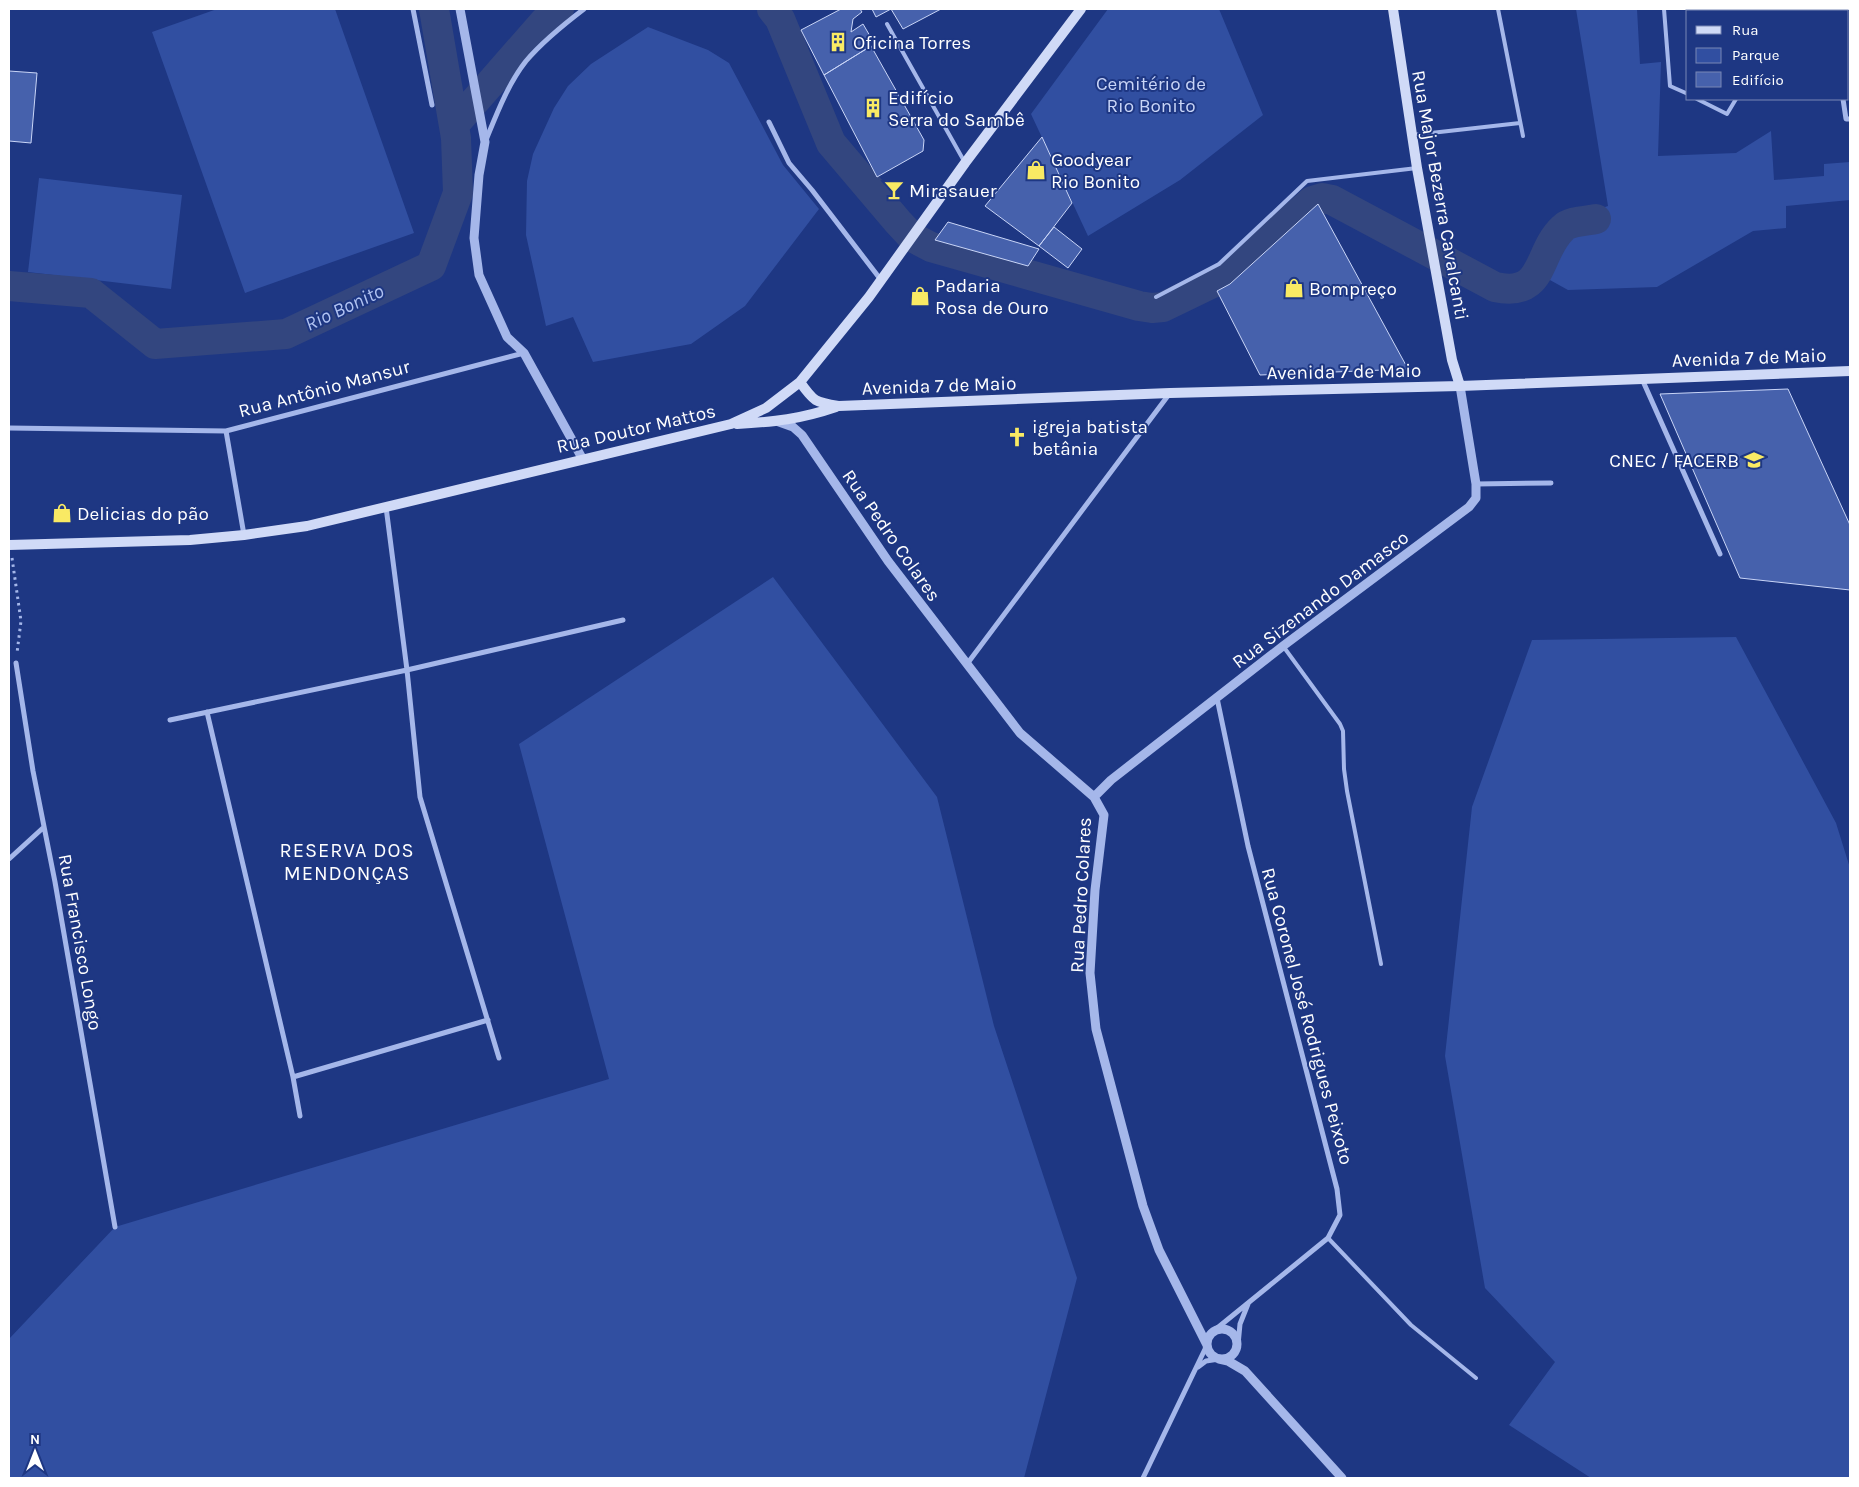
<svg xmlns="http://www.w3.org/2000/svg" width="1859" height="1487" viewBox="0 0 1859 1487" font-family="Karla,sans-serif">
<rect width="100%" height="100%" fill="#1e3783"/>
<path fill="#314fa1" d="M217 9H335L414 233 245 293 152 32Z
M1108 9H1219L1263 115 1180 180 1088 236 1031 114Z
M1576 9H1637L1640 64 1661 62 1658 156 1736 153 1771 131 1774 180 1824 176V164L1850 162V200L1786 206V228L1753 231 1657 287 1568 290 1530 269C1537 256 1547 230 1558 221 1571 211 1593 211 1608 206Z
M648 27 708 50 729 63 783 165 819 209 745 306 691 344 593 362 573 317 546 326 526 235 527 181 533 154 554 108 568 86 591 64Z
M39 178 182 195 171 289 28 272Z
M773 577 937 797 994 1026 1077 1278 1024 1478H9V1339L115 1227 609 1079 519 744Z
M1736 637 1836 823 1850 868V1478H1591L1509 1425 1555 1362 1485 1288 1445 1056 1472 807 1532 640Z"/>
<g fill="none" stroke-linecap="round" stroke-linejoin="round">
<path stroke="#33467f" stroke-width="30" d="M772 9 780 19 831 143 898 222 912 237 931 247 1139 306 1152 308 1163 307 1225 277 1312 201 1322 198 1332 200 1495 287C1546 298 1536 253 1563 228 1570 221 1586 221 1596 219
M454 125 544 22 559 9
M9 286 91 293 155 344 286 334 431 266 458 193 456 138 434 9"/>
</g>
<path fill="#4661ac" stroke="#c9d5f7" d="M841 9H860L862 12 853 19 851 32 863 24 870 36 866 39 871 46 824 75 801 30Z
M872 9H941L903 29 891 9 876 17Z
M871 46 924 140 923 151 877 177 824 75Z
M9 71 37 73 31 143 9 141Z
M1042 137 1072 203 1039 246 985 206Z
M1318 204 1408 369 1260 375 1217 291 1230 284Z
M948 222 1039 249 1028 266 935 240Z
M1054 227 1082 249 1068 268 1039 246Z
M1788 389 1850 525V590L1740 578 1660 394Z"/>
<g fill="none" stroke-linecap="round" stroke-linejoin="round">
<path stroke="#a5b7ea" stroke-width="3" stroke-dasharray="2.5 4" stroke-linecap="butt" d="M12 558 21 621 17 653"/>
<path stroke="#a5b7ea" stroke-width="4" d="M1498 9 1523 136
M1664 9 1670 86 1688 94
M1777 11 1778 9
M887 24 964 161
M1697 99 1727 114 1736 99
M1413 135 1520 123
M1156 297 1219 264 1307 181 1417 168
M1283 646 1340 724 1343 731 1344 769 1347 791 1381 964
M1328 1238 1411 1325 1476 1378"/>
<path stroke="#a5b7ea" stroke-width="5" d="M413 9 432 105
M1835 9V11
M1843 99 1846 119H1850
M769 122 789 163 812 190 881 280
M486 140C497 113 508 84 526 61 543 41 563 25 584 9
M1642 379 1720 554
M9 428 226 431 524 353
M226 431 244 535
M1476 484 1551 483
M386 507 407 670 420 797 499 1058
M16 663 33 771 55 882 115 1227
M967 664 1170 393
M207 712 293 1077 300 1116
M170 720 407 670 623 620
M9 859 44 827
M293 1077 488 1020
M1216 1329 1328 1238 1340 1215 1337 1189 1248 846 1217 698
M1238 1345 1240 1324 1248 1304
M1198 1367 1206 1361 1219 1359
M1143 1478 1207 1345"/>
<path stroke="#a5b7ea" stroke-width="9" d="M460 9 485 142 479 175 474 238 479 275 507 337 524 353 582 458
M779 422 793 427 802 435 888 561 1020 733 1094 797 1104 815 1095 890 1090 973 1096 1029 1143 1206 1159 1250 1207 1345
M1094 797 1111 780 1283 646 1469 507 1476 498V484L1460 386
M1207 1344a15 15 0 1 1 30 0a15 15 0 1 1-30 0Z
M1219 1359 1228 1361 1245 1371 1342 1478"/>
<path stroke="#d0daf7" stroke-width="10" d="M1393 9 1417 168 1452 360 1460 386
M800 382C814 402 815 402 839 406L1170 393 1460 386 1850 371
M737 424C774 422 801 419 836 407
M9 545 190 540 244 535 307 526 731 424 766 408 800 382 869 297 965 163 1081 9"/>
</g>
<defs>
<symbol id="building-bare" viewBox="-9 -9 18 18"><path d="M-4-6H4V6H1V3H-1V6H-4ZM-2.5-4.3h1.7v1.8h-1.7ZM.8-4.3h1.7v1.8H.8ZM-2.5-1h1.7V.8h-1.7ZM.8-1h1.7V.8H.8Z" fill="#f9ea64" stroke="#1e3783" stroke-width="2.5" paint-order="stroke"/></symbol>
<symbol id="shop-bare" viewBox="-9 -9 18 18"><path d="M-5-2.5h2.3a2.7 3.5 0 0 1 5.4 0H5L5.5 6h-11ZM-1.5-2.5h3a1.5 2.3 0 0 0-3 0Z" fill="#f9ea64" stroke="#1e3783" stroke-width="2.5" paint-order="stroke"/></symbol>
<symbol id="bar-bare" viewBox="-9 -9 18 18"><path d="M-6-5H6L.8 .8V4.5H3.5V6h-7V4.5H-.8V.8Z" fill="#f9ea64" stroke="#1e3783" stroke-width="2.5" paint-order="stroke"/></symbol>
<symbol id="church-bare" viewBox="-9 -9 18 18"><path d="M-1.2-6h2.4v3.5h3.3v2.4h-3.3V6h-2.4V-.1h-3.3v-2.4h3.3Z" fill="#f9ea64" stroke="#1e3783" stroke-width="2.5" paint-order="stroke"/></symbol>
<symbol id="school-bare" viewBox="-9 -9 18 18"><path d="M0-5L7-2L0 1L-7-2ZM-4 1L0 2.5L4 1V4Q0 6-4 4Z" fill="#f9ea64" stroke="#1e3783" stroke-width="2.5" paint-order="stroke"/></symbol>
</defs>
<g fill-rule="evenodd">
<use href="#building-bare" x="824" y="28" width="28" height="28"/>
<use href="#building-bare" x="859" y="94" width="28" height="28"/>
<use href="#shop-bare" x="1022" y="156" width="28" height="28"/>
<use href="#bar-bare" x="880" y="176" width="28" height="28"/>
<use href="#shop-bare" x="1280" y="274" width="28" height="28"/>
<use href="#shop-bare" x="906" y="282" width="28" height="28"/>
<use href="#church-bare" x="1003" y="423" width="28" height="28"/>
<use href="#school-bare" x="1740" y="446" width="28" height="28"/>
<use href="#shop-bare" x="48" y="499" width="28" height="28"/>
</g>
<g text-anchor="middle" stroke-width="4" stroke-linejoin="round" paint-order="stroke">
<g font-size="19" fill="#fff" stroke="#1e3783" text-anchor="start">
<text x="853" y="49">Oficina Torres</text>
<text x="888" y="104">Edifício<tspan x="888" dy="22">Serra do Sambê</tspan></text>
<text x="1051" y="166">Goodyear<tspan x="1051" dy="22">Rio Bonito</tspan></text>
<text x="909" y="197">Mirasauer</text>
<text x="935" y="292">Padaria<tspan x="935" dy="22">Rosa de Ouro</tspan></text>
<text x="1309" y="295">Bompreço</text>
<text x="1032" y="433">igreja batista<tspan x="1032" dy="22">betânia</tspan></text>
<text x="1739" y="467" text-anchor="end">CNEC / FACERB</text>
<text x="77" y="520">Delicias do pão</text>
</g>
<g font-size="19" fill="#c9d5f7" stroke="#1e3783">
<text x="1151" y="90">Cemitério de<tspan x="1151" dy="22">Rio Bonito</tspan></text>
</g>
<g font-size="19" fill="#fff" stroke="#1e3783">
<text transform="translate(1441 195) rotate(80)" y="7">Rua Major Bezerra Cavalcanti</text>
<text transform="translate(1749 357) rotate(-2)" y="7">Avenida 7 de Maio</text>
<text transform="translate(1344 371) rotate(-1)" y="7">Avenida 7 de Maio</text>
<text transform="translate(939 385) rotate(-2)" y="7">Avenida 7 de Maio</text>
<text transform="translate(324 388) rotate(-15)" y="7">Rua Antônio Mansur</text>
<text transform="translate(636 428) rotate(-13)" y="7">Rua Doutor Mattos</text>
<text transform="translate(892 535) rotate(55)" y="7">Rua Pedro Colares</text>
<text transform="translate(1320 599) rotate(-37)" y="7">Rua Sizenando Damasco</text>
<text transform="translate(1080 895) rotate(-87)" y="7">Rua Pedro Colares</text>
<text transform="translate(81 942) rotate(80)" y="7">Rua Francisco Longo</text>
<text transform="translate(1308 1016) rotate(75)" y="7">Rua Coronel José Rodrigues Peixoto</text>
</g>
<g font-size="20" font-style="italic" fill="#b0c2f1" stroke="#1e3783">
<text transform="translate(344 307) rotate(-25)" y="7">Rio Bonito</text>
</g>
<g font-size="20" letter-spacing="1" fill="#fff" stroke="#1e3783">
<text x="347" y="857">RESERVA DOS<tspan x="347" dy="23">MENDONÇAS</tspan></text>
</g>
</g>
<rect width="1859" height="1487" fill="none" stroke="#ffffff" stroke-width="20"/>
<rect x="1686" y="10" width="162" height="90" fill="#1e3783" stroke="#7887b5"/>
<rect x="1696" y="26" width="25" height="8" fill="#d0daf7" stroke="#7887b5"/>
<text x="1732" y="35" font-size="15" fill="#ffffff">Rua</text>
<rect x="1696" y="48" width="25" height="15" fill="#314fa1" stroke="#7887b5"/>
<text x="1732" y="60" font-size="15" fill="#ffffff">Parque</text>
<rect x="1696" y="72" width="25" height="15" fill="#4661ac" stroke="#7887b5"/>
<text x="1732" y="85" font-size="15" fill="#ffffff">Edifício</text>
<g transform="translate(35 1452)" stroke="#1e3783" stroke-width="4" paint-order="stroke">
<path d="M0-4L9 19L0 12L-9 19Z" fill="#ffffff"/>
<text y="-8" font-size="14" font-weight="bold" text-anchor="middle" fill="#ffffff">N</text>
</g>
</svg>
